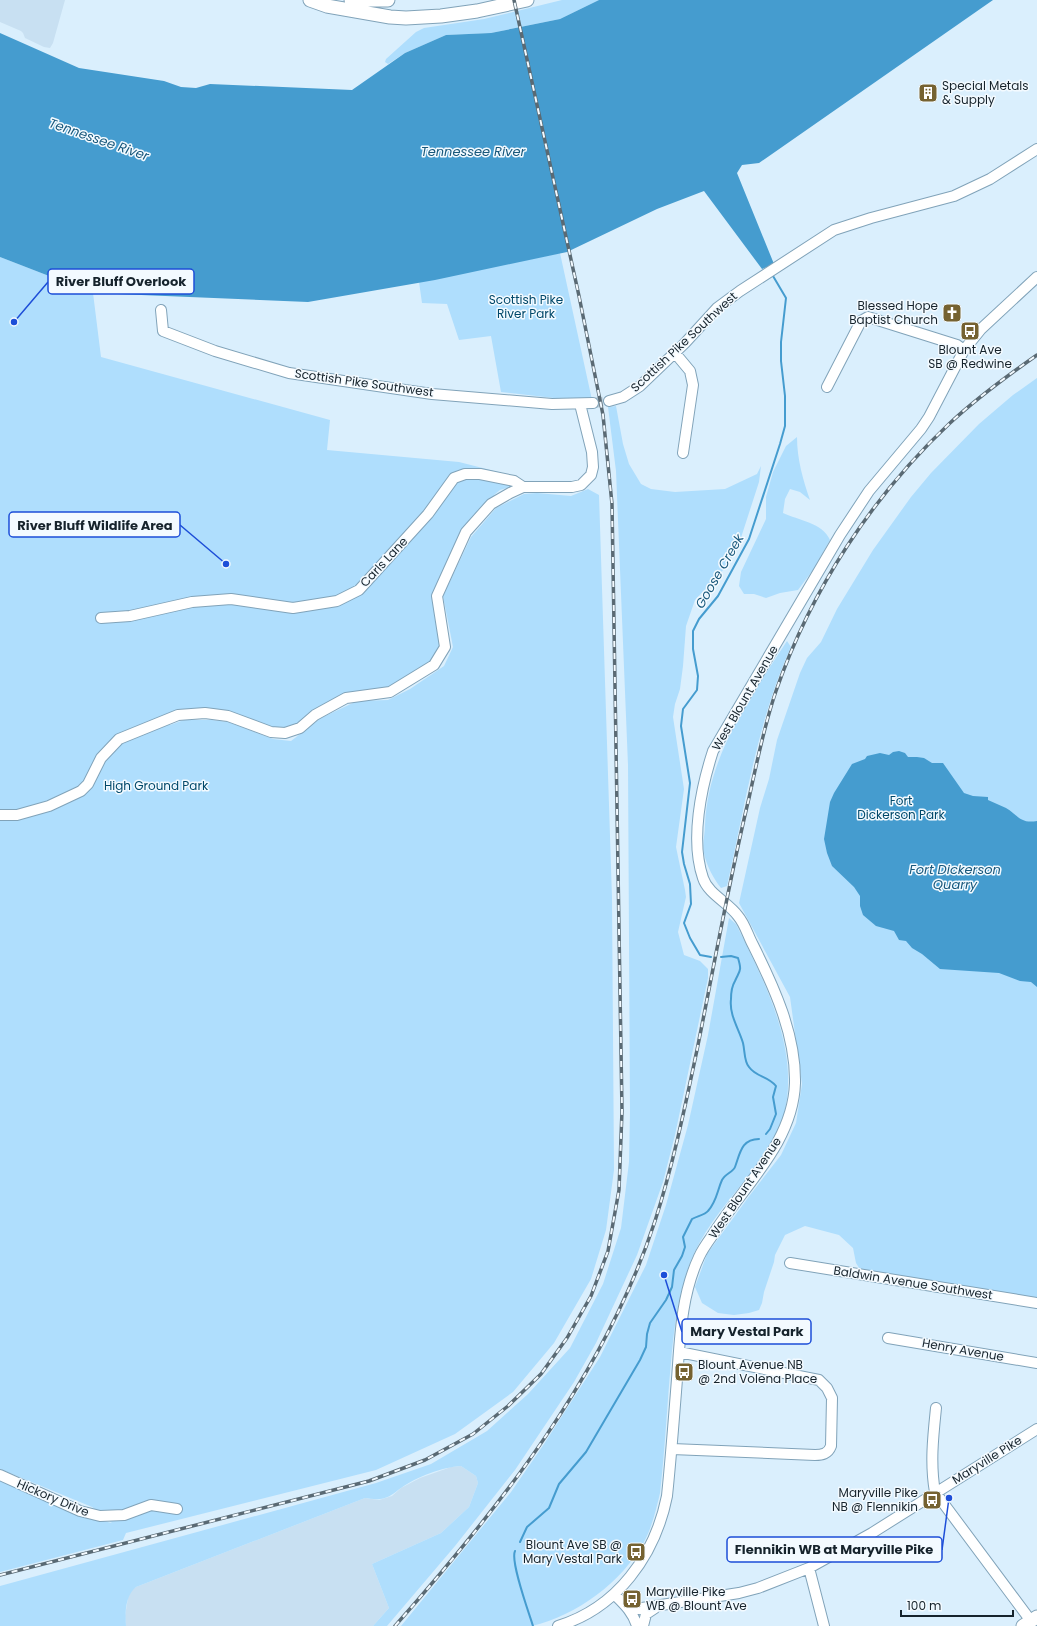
<svg xmlns="http://www.w3.org/2000/svg" width="1037" height="1626" viewBox="0 0 1037 1626" font-family="Poppins,sans-serif">
<rect width="100%" height="100%" fill="#daeffd"/>
<path fill="#c8e0f2" d="M0 0H65L53 43 50 48 44 47 25 38 23 33 21 31 0 22Z
M461 1466 476 1476 478 1483 469 1507 441 1533 372 1564 389 1608 373 1626H126L125 1616 129 1592 136 1587 365 1498 379 1500 392 1496 401 1488 420 1478 451 1467Z"/>
<path fill="#afdefd" d="M562 0H599L560 19 491 33 446 35 405 53 388 64 385 62 386 59 416 32 424 28 484 19Z
M560 253 592 400 580 401 501 392 491 336 459 340 447 304 422 303 419 282Z
M0 257 93 293 101 357 330 420 327 450 459 462 510 475 518 482 516 485 500 490 494 495 491 504 473 524 437 596 445 647 439 659 390 692 364 694 285 733 205 713 165 721 170 725 184 720H212L228 722 273 739 291 741 321 718 357 701 388 700 410 689 444 666 453 647 443 596 471 537 496 508 524 494 537 493 571 496 588 489 599 495 612 898 614 1170 606 1230 591 1279 554 1343 513 1392 455 1434 376 1470 126 1533 123 1540 0 1572V1479L94 1519 112 1523 92 1507 0 1469Z
M1037 378V1299L861 1271 856 1263 853 1248 839 1235 805 1226 785 1235 775 1255 774 1262 764 1292 762 1303 759 1310 749 1313 734 1315 718 1313 702 1303 695 1287 707 1254 750 1195 781 1155 796 1123 802 1084 790 997 739 903 760 808 769 779 777 740 800 673 807 658 821 642 837 609 873 550 911 497 931 473 979 424 1013 395Z
M616 406 623 444 629 464 641 484 651 489 675 492 725 489 757 474 761 466 759 482 737 550 725 568 695 600 686 626 683 666 680 689 675 704 673 717 684 789 676 847 685 890 686 897 678 932 684 955 700 961 708 969V978L675 1135 663 1182 637 1255 596 1343 574 1382 515 1470 455 1546 387 1626H373L389 1608 372 1564 441 1533 469 1507 478 1483 476 1476 461 1466C443 1467 416 1477 401 1488 394 1493 389 1498 380 1499 375 1500 369 1498 365 1498L136 1587C125 1596 125 1613 126 1626H0V1586L376 1483 431 1464 487 1431 528 1394 570 1348 603 1284 621 1228 629 1162 630 1112 628 765 616 471 608 407Z
M797 437C797 459 803 480 810 500L800 492 790 489 785 499 783 513C798 520 823 523 830 540L813 570 798 590 780 593 766 598 754 594H744L739 586 741 572 766 519V497L773 472 786 446Z
M787 641 791 647C757 722 745 806 727 886L721 888C714 879 706 865 704 853 702 844 705 834 705 825 708 755 750 698 787 641Z
M729 918 736 924C770 993 814 1075 769 1150 762 1162 751 1173 742 1184 723 1207 701 1234 690 1263 678 1295 674 1328 671 1362 667 1406 665 1450 660 1493 656 1510 652 1527 644 1542 621 1583 577 1615 532 1626 520 1626 505 1626 492 1626 462 1626 431 1626 401 1626L511 1492 544 1444 600 1357 646 1265 666 1205 688 1125 708 1035Z"/>
<path fill="#459ccf" d="M599 0H993L759 163 742 165 737 173 774 264 762 269 704 191 657 209 567 252 435 280 308 302 93 293 0 257V33L79 68 164 81 181 87 196 88 210 84 352 90 405 53 446 35 491 33 560 19Z
M899 751 905 753 908 757H917L924 758 932 763H943L964 793 973 796 988 797V800C994 803 1000 805 1006 808 1018 815 1020 824 1037 821V987L1031 982 1020 981 999 973 940 969 922 954 912 948 906 941 899 940 894 931 876 926 863 915 860 906V896L854 887 832 866 827 853 824 839 830 802 834 793 852 764 865 759 867 756 880 753 889 755 893 752Z"/>
<g fill="none" stroke-linecap="round" stroke-linejoin="round">
<path stroke="#459ccf" stroke-width="2" d="M711 957 700 955 690 938 684 923 691 904 690 884 684 864 682 852 690 783 681 726 683 709 697 690 698 676 693 649V631L699 619 718 596 749 539 780 444 785 426V396L781 361V342L786 298 773 276
M721 957 731 956 738 958C742 971 740 970 735 981 732 986 731 994 731 999 729 1015 739 1029 743 1043 745 1051 744 1062 749 1067 756 1077 768 1076 776 1086L773 1097 776 1114 770 1129 766 1134
M520 1542 527 1527 549 1508 559 1484 586 1452 640 1360 646 1347 647 1334 650 1323 666 1300 672 1287 674 1270 682 1256 685 1247 683 1237 692 1219C697 1216 705 1215 708 1211 717 1201 717 1191 722 1180 725 1174 733 1172 735 1167 740 1154 741 1139 759 1139
M515 1551C510 1561 529 1613 533 1626"/>
<path stroke="#b3c6d3" stroke-width="10" stroke-dasharray="10 5" stroke-linecap="butt" d="M593 403 609 401"/>
<defs>
<path id="minor" d="M161 310 163 331 215 351 289 373 432 394 552 404 593 403
M675 353 690 371 693 385 683 453
M827 387 861 321 868 317 957 345 964 350
M609 401 623 397 640 386 685 343 717 308 740 291 834 230 871 218 954 196 990 179 1037 149
M101 618 130 616 192 602 231 599 293 608 337 601 359 590 428 514 454 478 465 474H480L514 481 523 487
M0 815H17L49 806 81 791 88 784 101 758 119 739 178 715 205 713 228 716 271 732 285 733 300 728 315 715 346 698 390 692 434 665 445 647 437 596 466 532 491 504 510 493 523 487H572L581 485 591 475 593 467 592 452 580 404
M790 1263 1037 1303
M888 1338 1037 1363
M936 1408C933 1437 930 1464 935 1492L1031 1621
M672 1449 815 1455C822 1455 828 1454 831 1446L832 1398 827 1388 819 1380 679 1352
M0 1475 80 1511 100 1516 124 1515 151 1505 177 1509
M809 1568 824 1626
M614 1594C624 1604 633 1612 637 1626
M629 1610 739 1593 758 1588 809 1568 872 1533 1037 1429
M558 1626C617 1608 655 1556 667 1496 671 1457 674 1418 677 1379 680 1339 681 1295 699 1257 702 1250 707 1243 712 1236 742 1187 793 1144 795 1083 796 1035 774 987 753 945 748 936 745 924 738 916 729 903 708 894 703 878 690 840 701 788 713 751L840 535 869 491 921 429 929 417 964 350 981 329 1037 277
M643 1626 646 1614 655 1608"/>
<path id="major" d="M310 0 327 6 390 17 406 18 441 16 477 11 527 0
M351 0H388
M1023 1626 1037 1617"/>
</defs>
<use href="#minor" stroke="#81a3b9" stroke-width="12"/>
<use href="#major" stroke="#81a3b9" stroke-width="15"/>
<use href="#minor" stroke="#fff" stroke-width="10"/>
<use href="#major" stroke="#fff" stroke-width="13"/>
<defs>
<path id="rail" d="M0 1575 369 1481 425 1460 473 1434 508 1406 541 1374 567 1338 591 1296 608 1251 619 1190 622 1111 612 504 603 415 579 296 514 0
M395 1626C501 1506 605 1374 655 1221 673 1165 685 1107 697 1050 714 966 729 881 749 798 757 762 764 726 776 691 811 590 872 496 950 423 977 398 1007 376 1037 355"/>
</defs>
<use href="#rail" stroke="#5a6a74" stroke-width="3.5"/>
<use href="#rail" stroke="#f3faff" stroke-width="2" stroke-dasharray="6" stroke-linecap="butt"/>
</g>
<defs>
<symbol id="building-square" viewBox="-11 -11 22 22"><rect x="-9" y="-9" width="18" height="18" rx="4" fill="#756231" stroke="#f3faff"/><path d="M-4-6H4V6H1V3H-1V6H-4ZM-2.5-4.3h1.7v1.8h-1.7ZM.8-4.3h1.7v1.8H.8ZM-2.5-1h1.7V.8h-1.7ZM.8-1h1.7V.8H.8Z" fill="#fff"/></symbol>
<symbol id="church-square" viewBox="-11 -11 22 22"><rect x="-9" y="-9" width="18" height="18" rx="4" fill="#756231" stroke="#f3faff"/><path d="M-1.2-6h2.4v3.5h3.3v2.4h-3.3V6h-2.4V-.1h-3.3v-2.4h3.3Z" fill="#fff"/></symbol>
<symbol id="bus-square" viewBox="-11 -11 22 22"><rect x="-9" y="-9" width="18" height="18" rx="4" fill="#756231" stroke="#f3faff"/><path d="M-5-6H5V4H4V6H2V4H-2V6H-4V4H-5ZM-3.5-4V0h7V-4ZM-3.5 1.2v1.5H-2V1.2ZM2 1.2v1.5H3.5V1.2Z" fill="#fff"/></symbol>
</defs>
<g fill-rule="evenodd">
<use href="#building-square" x="917" y="82" width="22" height="22"/>
<use href="#church-square" x="941" y="302" width="22" height="22"/>
<use href="#bus-square" x="959" y="320" width="22" height="22"/>
<use href="#bus-square" x="673" y="1361" width="22" height="22"/>
<use href="#bus-square" x="921" y="1489" width="22" height="22"/>
<use href="#bus-square" x="625" y="1541" width="22" height="22"/>
<use href="#bus-square" x="621" y="1588" width="22" height="22"/>
</g>
<g text-anchor="middle" stroke-width="3" stroke-linejoin="round" paint-order="stroke">
<g font-size="12" fill="#16232c" stroke="#f3faff" text-anchor="start">
<text x="942" y="90">Special Metals<tspan x="942" dy="14">&amp; Supply</tspan></text>
<text x="938" y="310" text-anchor="end">Blessed Hope<tspan x="938" dy="14">Baptist Church</tspan></text>
<text x="970" y="354" text-anchor="middle">Blount Ave<tspan x="970" dy="14">SB @ Redwine</tspan></text>
<text x="698" y="1369">Blount Avenue NB<tspan x="698" dy="14">@ 2nd Volena Place</tspan></text>
<text x="918" y="1497" text-anchor="end">Maryville Pike<tspan x="918" dy="14">NB @ Flennikin</tspan></text>
<text x="622" y="1549" text-anchor="end">Blount Ave SB @<tspan x="622" dy="14">Mary Vestal Park</tspan></text>
<text x="646" y="1596">Maryville Pike<tspan x="646" dy="14">WB @ Blount Ave</tspan></text>
</g>
<g font-size="12" fill="#00486a" stroke="#f3faff">
<text x="526" y="304">Scottish Pike<tspan x="526" dy="14">River Park</tspan></text>
<text x="156" y="790">High Ground Park</text>
<text x="901" y="805">Fort<tspan x="901" dy="14">Dickerson Park</tspan></text>
</g>
<g font-size="12" fill="#16232c" stroke="#f3faff">
<text transform="translate(684 342) rotate(-43)" y="4">Scottish Pike Southwest</text>
<text transform="translate(364 383) rotate(8)" y="4">Scottish Pike Southwest</text>
<text transform="translate(384 562) rotate(-47)" y="4">Carls Lane</text>
<text transform="translate(745 698) rotate(-60)" y="4">West Blount Avenue</text>
<text transform="translate(745 1188) rotate(-56)" y="4">West Blount Avenue</text>
<text transform="translate(913 1283) rotate(9)" y="4">Baldwin Avenue Southwest</text>
<text transform="translate(963 1350) rotate(10)" y="4">Henry Avenue</text>
<text transform="translate(987 1460) rotate(-32)" y="4">Maryville Pike</text>
<text transform="translate(53 1498) rotate(23)" y="4">Hickory Drive</text>
</g>
<g font-size="13" font-style="italic" fill="#18587c" stroke="#f3faff">
<text transform="translate(99 139) rotate(19)" y="5">Tennessee River</text>
<text x="473" y="156">Tennessee River</text>
<text transform="translate(719 571) rotate(-60)" y="5">Goose Creek</text>
<text x="955" y="874">Fort Dickerson<tspan x="955" dy="15">Quarry</tspan></text>
</g>
</g>
<path fill="none" stroke="#1d4ed8" stroke-width="1.5" d="M14 322L48 282M226 564L180 525M664 1275L682 1332M949 1498L942 1550"/>
<g fill="#1d4ed8" stroke="#f3faff" stroke-width="1.5">
<circle cx="14" cy="322" r="4"/>
<circle cx="226" cy="564" r="4"/>
<circle cx="664" cy="1275" r="4"/>
<circle cx="949" cy="1498" r="4"/>
</g>
<g fill="#f3faff" stroke="#1d4ed8" stroke-width="1.5">
<rect x="48" y="269" width="146" height="25" rx="4"/>
<rect x="9" y="512" width="171" height="25" rx="4"/>
<rect x="682" y="1319" width="129" height="25" rx="4"/>
<rect x="727" y="1537" width="215" height="25" rx="4"/>
</g>
<g font-size="13" text-anchor="middle" font-weight="bold" fill="#16232c">
<text x="121" y="286">River Bluff Overlook</text>
<text x="95" y="530">River Bluff Wildlife Area</text>
<text x="747" y="1336">Mary Vestal Park</text>
<text x="834" y="1554">Flennikin WB at Maryville Pike</text>
</g>
<path d="M901 1610v6h112v-6" fill="none" stroke="#16232c" stroke-width="2"/>
<text x="907" y="1610" font-size="12" fill="#16232c" stroke="#f3faff" stroke-width="3" paint-order="stroke">100 m</text>
</svg>
